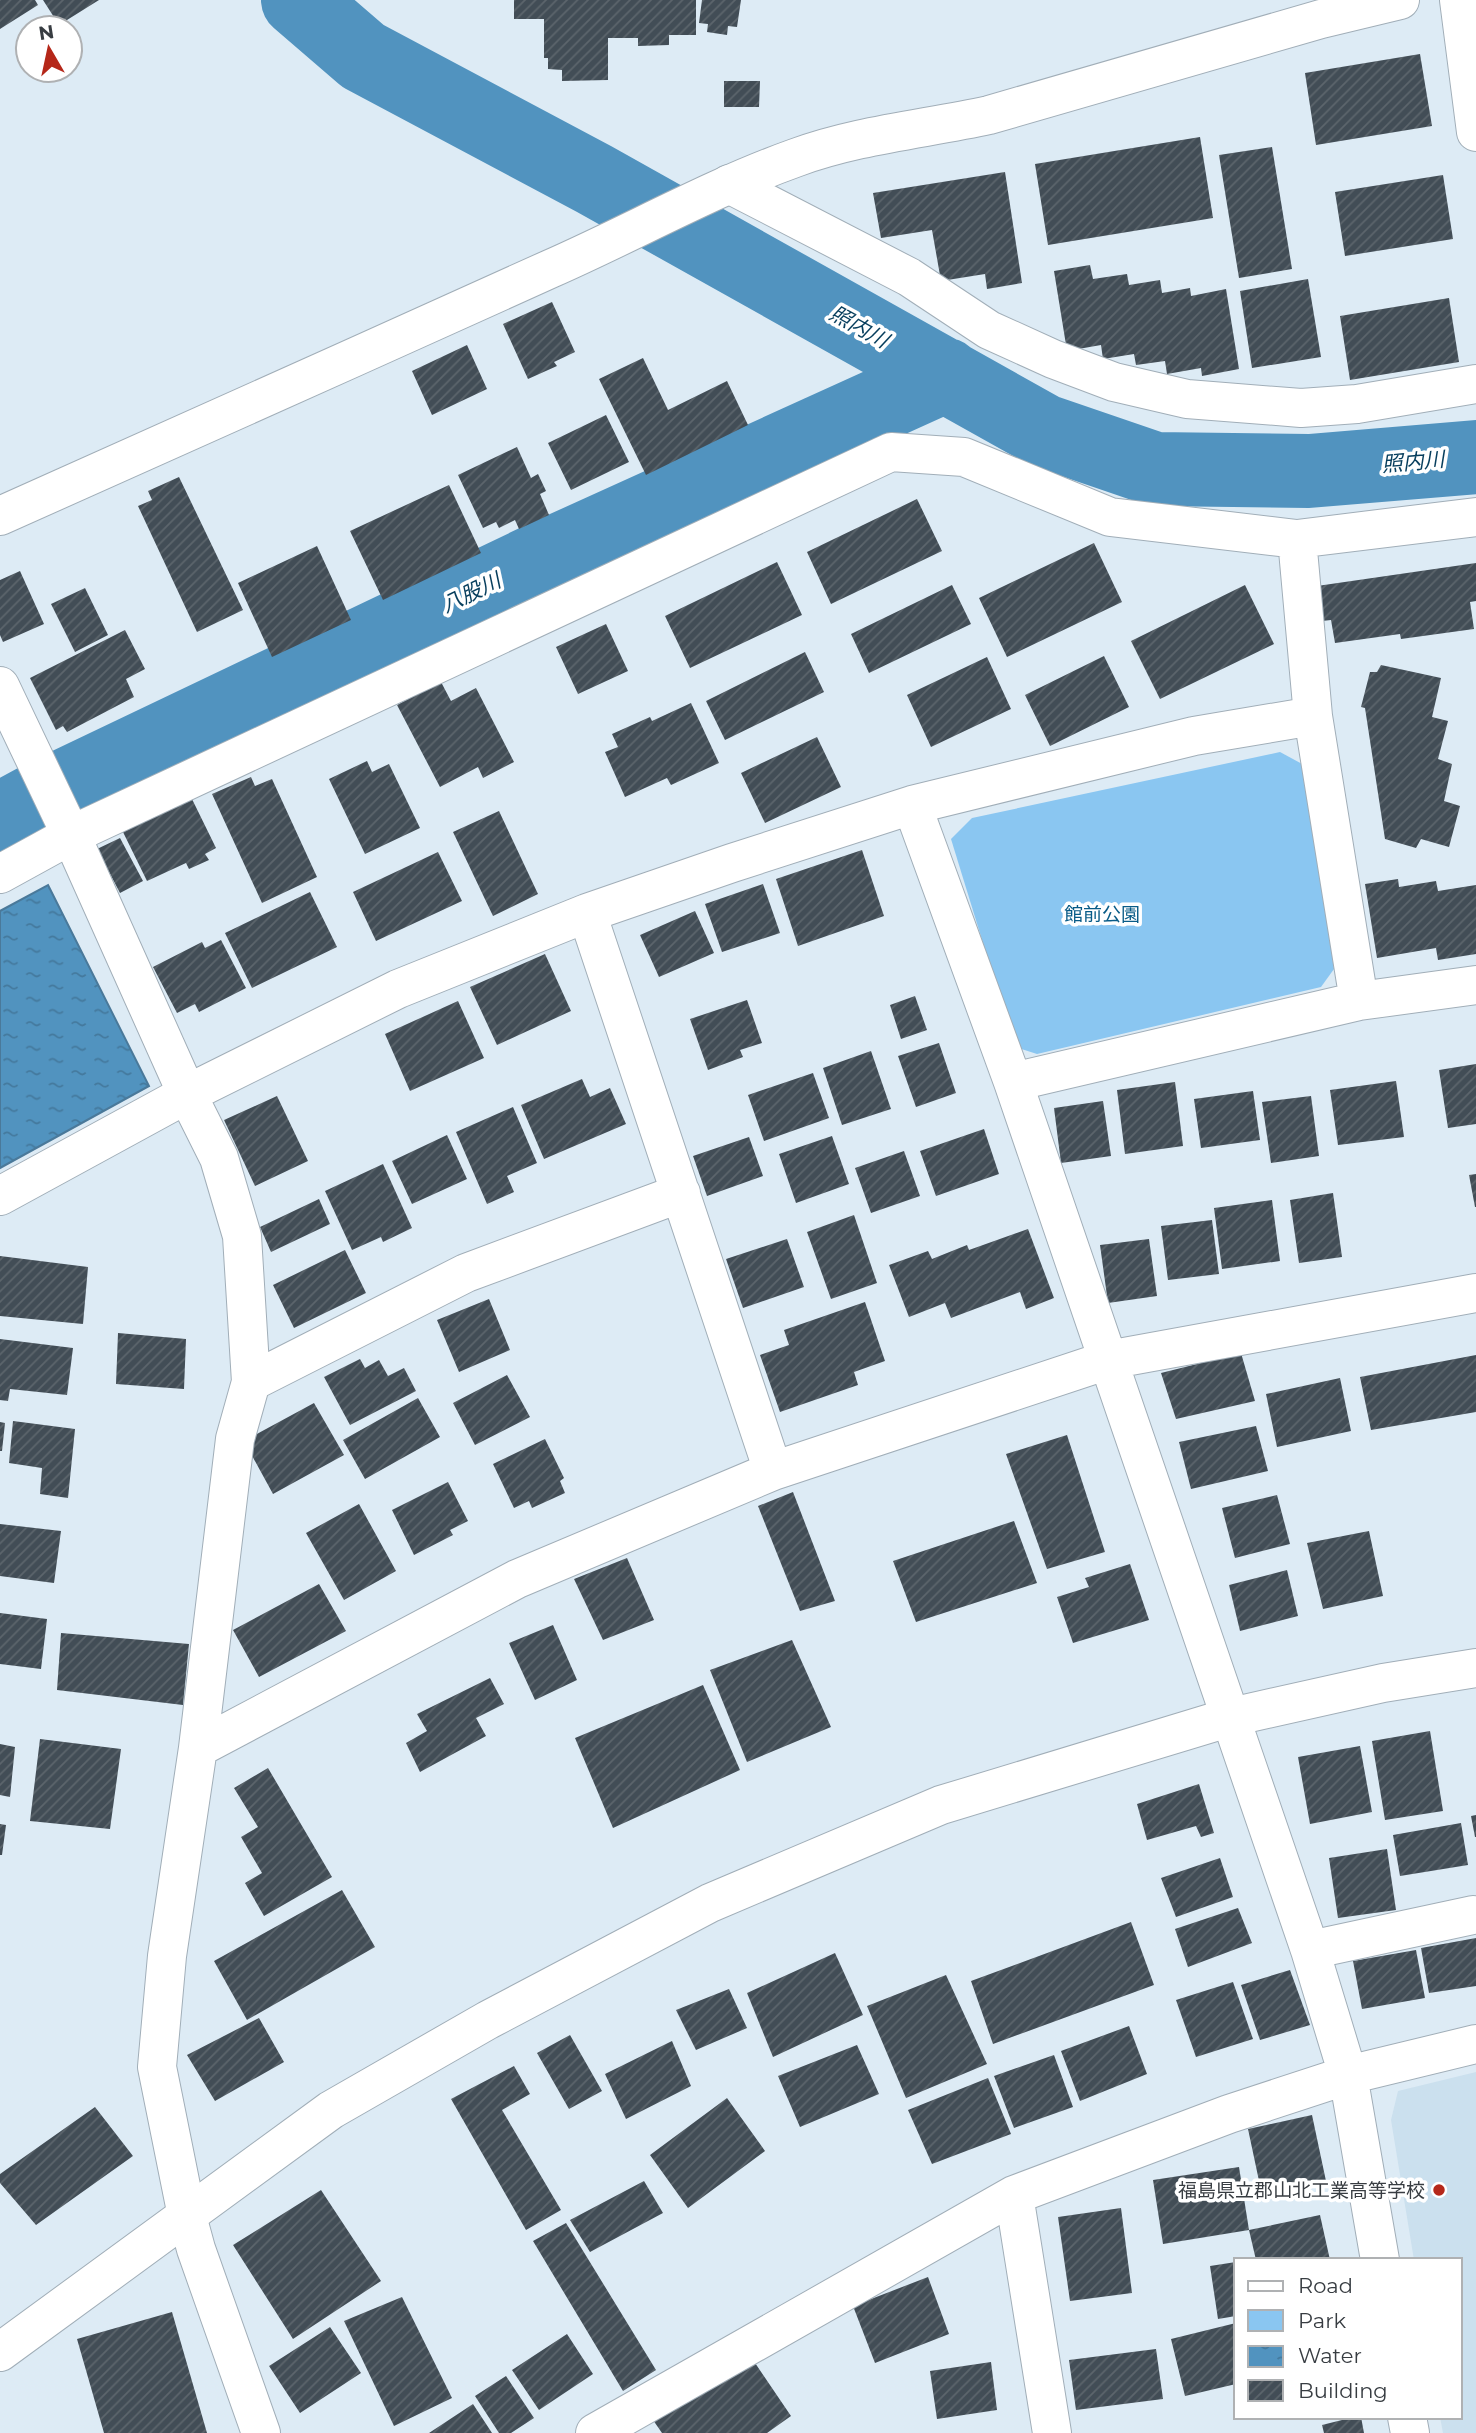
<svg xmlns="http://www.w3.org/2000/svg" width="1476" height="2433" viewBox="0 0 1476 2433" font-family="Montserrat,'Noto Sans JP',sans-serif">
<defs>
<pattern id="water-ripples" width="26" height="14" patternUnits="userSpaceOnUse" patternTransform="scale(1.75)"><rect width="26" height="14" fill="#5193bf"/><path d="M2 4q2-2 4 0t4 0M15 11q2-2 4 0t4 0" fill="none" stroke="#44799d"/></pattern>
<pattern id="building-hatch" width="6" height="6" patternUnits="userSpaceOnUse" patternTransform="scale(1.75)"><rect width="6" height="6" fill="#424d56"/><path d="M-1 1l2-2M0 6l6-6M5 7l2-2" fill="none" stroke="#5c656c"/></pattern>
</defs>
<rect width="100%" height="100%" fill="#ddebf5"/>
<path fill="#cbe0ee" d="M1476 2072V2433H1443L1440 2417H1460V2260H1414L1391 2120 1398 2091Z"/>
<path fill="#8ac6f1" d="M1280 752 1304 765 1334 969 1321 987 1037 1054 1015 1047 951 839 972 818Z"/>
<path fill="url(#water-ripples)" stroke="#4a799a" stroke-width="2" d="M48 885 149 1086 0 1168V911Z"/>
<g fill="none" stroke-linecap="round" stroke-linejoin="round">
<path stroke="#5193bf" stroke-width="74" d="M298 0 363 56 594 179 1044 431 1155 469 1309 471 1476 457
M0 820 44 796 547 556 946 375"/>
</g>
<path fill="url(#building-hatch)" d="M0 0H35L38 5 0 29Z
M43 0H99L59 25Z
M514 0H696V35H669V45L638 46V38H608V80L562 81V70L548 69V58H544V19H514Z
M702 0H741L737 27 728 26 727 35 707 32 708 24 699 23Z
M1420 54 1432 126 1316 145 1305 73Z
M724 81H760L759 107H724Z
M1200 137 1213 218 1048 245 1035 164Z
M1272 147 1292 269 1239 278 1219 155Z
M1005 172 1022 283 987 289 985 274 941 281 932 230 881 238 873 193Z
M1443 175 1453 239 1345 256 1335 192Z
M1090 265 1093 279 1127 274 1129 285 1160 280 1162 293 1190 288 1191 296 1226 289 1239 369 1202 376 1201 368 1167 374 1165 361 1136 365 1134 354 1103 359 1101 345 1067 351 1054 271Z
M1308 279 1321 357 1252 368 1240 291Z
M1449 298 1459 362 1350 380 1340 316Z
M552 302 575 352 554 362 557 366 528 379 503 324Z
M467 345 487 389 432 415 412 371Z
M643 358 668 410 727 381 748 425 646 475 599 379Z
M606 415 629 462 571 490 548 443Z
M517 447 531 478 538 474 546 491 540 494 549 515 519 529 515 520 499 528 496 522 483 528 458 475Z
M179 477 243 610 197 632 138 506 152 500 148 491Z
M449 485 481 553 383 600 350 531Z
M917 499 942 551 831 604 807 552Z
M1094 543 1122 602 1007 657 979 598Z
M317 546 351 620 272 657 238 583Z
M777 562 802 615 690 668 665 616Z
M1476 563V601L1470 602 1474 629 1401 639 1400 634 1335 643 1331 620 1322 621 1317 586Z
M20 571 44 624 3 642 0 635V580Z
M952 585 971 624 869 673 851 634Z
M1245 585 1274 644 1160 699 1131 641Z
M85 588 108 635 75 652 51 604Z
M606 624 628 671 578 694 556 647Z
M125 630 145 669 126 679 134 697 67 732 63 726 56 730 30 678Z
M805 652 824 692 725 740 706 701Z
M1104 656 1129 707 1050 746 1025 695Z
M987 657 1011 709 931 747 907 695Z
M1381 665 1441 678 1432 717 1448 721 1438 759 1452 764 1444 801 1460 806 1449 847 1421 839 1416 848 1385 839 1365 708 1361 707 1370 672H1377Z
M441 682 451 701 476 688 514 762 483 778 478 767 440 787 397 705Z
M691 703 719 763 671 785 667 778 625 797 605 752 618 747 612 734 650 717 652 721Z
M817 737 841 787 765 823 741 773Z
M367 761 372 772 389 764 420 828 365 854 329 779Z
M251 777 255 786 272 779 317 877 262 903 212 794Z
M191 797 216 848 205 854 209 860 189 869 186 863 147 881 122 830Z
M499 811 538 894 493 916 453 832Z
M120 838 143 881 120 893 97 849Z
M862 850 884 916 798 946 776 879Z
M438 852 462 901 376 941 353 892Z
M1398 879 1399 887 1436 881 1438 891 1476 885V954L1438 960 1436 948 1377 958 1365 884Z
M763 884 780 933 722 952 705 904Z
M310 892 337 947 252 988 225 933Z
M695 911 714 953 659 977 640 935Z
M221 940 246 988 199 1012 195 1004 177 1013 153 967 202 942 205 948Z
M545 954 571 1011 497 1045 470 987Z
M915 996 927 1030 901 1039 890 1005Z
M747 1000 762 1043 740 1050 743 1057 708 1070 690 1019Z
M458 1001 484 1058 410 1091 385 1034Z
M939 1043 956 1093 916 1107 898 1056Z
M871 1051 891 1109 842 1125 823 1068Z
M1476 1064V1124L1448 1128 1439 1070Z
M813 1073 829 1118 764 1141 748 1095Z
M582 1079 590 1097 610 1088 626 1124 544 1159 521 1105Z
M1396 1081 1404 1137 1338 1145 1330 1090Z
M1175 1082 1183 1146 1125 1154 1117 1090Z
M1253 1091 1260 1140 1201 1148 1194 1099Z
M277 1096 308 1161 255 1186 224 1120Z
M1311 1096 1319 1156 1271 1163 1262 1102Z
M1103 1101 1111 1156 1061 1163 1054 1108Z
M513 1107 537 1163 507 1176 514 1192 487 1204 456 1132Z
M984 1129 999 1174 936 1196 920 1151Z
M447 1135 467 1179 412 1204 392 1161Z
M832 1136 849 1184 796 1203 779 1154Z
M749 1137 763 1176 707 1196 693 1156Z
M904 1151 920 1196 871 1213 855 1168Z
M383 1164 412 1228 383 1242 381 1237 352 1250 325 1191Z
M1476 1174V1207H1475L1469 1175Z
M1333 1193 1342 1257 1299 1263 1290 1200Z
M319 1199 330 1224 271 1252 260 1227Z
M1272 1200 1280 1261 1222 1269 1214 1208Z
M854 1215 877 1283 831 1299 807 1232Z
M1212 1220 1219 1274 1168 1280 1161 1226Z
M1028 1229 1054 1298 1026 1309 1020 1292 951 1318 945 1303 909 1317 889 1265 928 1251 932 1259 967 1245 969 1250Z
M787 1239 804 1287 743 1308 726 1259Z
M1149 1239 1157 1296 1108 1303 1100 1245Z
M345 1250 366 1293 294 1328 273 1285Z
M0 1256 88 1267 83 1324 0 1316Z
M489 1299 510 1350 459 1372 437 1320Z
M865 1302 885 1361 854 1372 858 1385 780 1412 760 1355 789 1345 784 1330Z
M118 1333 186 1339 184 1389 116 1384Z
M0 1339 73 1348 67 1395 10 1389 8 1401 0 1400Z
M1241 1353 1255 1401 1176 1419 1161 1373Z
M1476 1355V1412L1371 1430 1360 1377Z
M360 1359 365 1368 379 1360 388 1376 404 1368 416 1391 350 1425 324 1377Z
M507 1375 530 1417 475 1445 453 1403Z
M1340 1378 1351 1431 1277 1447 1266 1394Z
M418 1398 440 1437 365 1479 343 1440Z
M314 1403 344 1455 273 1494 244 1441Z
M13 1421 75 1429 68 1498 40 1494 42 1468 9 1463Z
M0 1422 5 1423 2 1451H0Z
M1256 1426 1268 1471 1191 1489 1179 1442Z
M1067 1435 1105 1552 1047 1569 1006 1454Z
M545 1439 564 1478 560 1481 565 1493 532 1508 529 1501 514 1508 493 1464Z
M448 1482 468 1521 450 1530 453 1535 414 1555 392 1510Z
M793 1492 835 1601 800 1611 758 1506Z
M1277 1495 1290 1544 1235 1558 1222 1508Z
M359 1504 396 1571 344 1600 306 1533Z
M1014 1521 1037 1583 916 1622 893 1561Z
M0 1524 61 1531 54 1583 0 1576Z
M1369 1531 1383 1596 1323 1609 1307 1543Z
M627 1558 654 1620 603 1640 574 1579Z
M1130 1564 1149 1620 1073 1643 1057 1597 1089 1587 1085 1578Z
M1287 1570 1298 1616 1240 1631 1229 1585Z
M319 1584 346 1631 259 1677 233 1630Z
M0 1613 47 1619 41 1669 0 1664Z
M553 1625 577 1680 535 1700 509 1643Z
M61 1633 189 1644 183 1705 57 1690Z
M792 1640 831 1727 747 1762 710 1670Z
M490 1678 504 1704 476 1718 486 1736 420 1772 406 1743 427 1731 417 1714Z
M703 1685 740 1770 613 1828 575 1738Z
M1430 1731 1443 1811 1385 1820 1372 1741Z
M40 1739 121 1749 110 1829 30 1821Z
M0 1744 15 1747 10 1797 0 1795Z
M1360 1746 1372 1812 1310 1824 1298 1757Z
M268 1768 332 1877 264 1916 245 1883 262 1873 241 1837 258 1827 234 1788Z
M1199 1784 1214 1833 1201 1837 1196 1826 1147 1840 1137 1804Z
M1476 1815V1837H1475L1471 1816Z
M1461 1823 1468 1865 1400 1876 1393 1835Z
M0 1824 6 1825 2 1855H0Z
M1387 1849 1396 1910 1338 1918 1329 1858Z
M1220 1858 1233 1897 1176 1917 1161 1878Z
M342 1890 375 1947 247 2020 214 1961Z
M1238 1908 1252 1943 1188 1967 1175 1929Z
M1131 1922 1154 1985 993 2044 971 1981Z
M1476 1938V1986L1429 1993 1421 1948Z
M1416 1950 1425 1998 1362 2009 1353 1961Z
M835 1953 863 2015 773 2057 747 1993Z
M1290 1970 1310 2025 1260 2040 1241 1985Z
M946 1975 987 2064 906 2098 867 2006Z
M1233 1982 1253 2039 1196 2057 1176 2000Z
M729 1989 747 2028 696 2050 676 2010Z
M259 2018 284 2062 215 2101 187 2055Z
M1129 2026 1147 2074 1080 2101 1061 2051Z
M570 2035 602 2091 569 2109 537 2053Z
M672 2041 691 2086 626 2119 605 2074Z
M857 2045 879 2094 800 2127 778 2076Z
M1054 2055 1073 2107 1014 2128 994 2076Z
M514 2066 530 2094 502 2110 561 2210 526 2230 451 2099Z
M988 2078 1011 2134 932 2164 908 2110Z
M727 2098 765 2151 688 2208 650 2155Z
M95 2107 133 2156 36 2225 0 2183V2174Z
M1312 2115 1326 2181 1262 2195 1248 2129Z
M1239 2167 1249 2230 1163 2244 1153 2180Z
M644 2181 663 2213 590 2252 570 2220Z
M321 2190 381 2281 293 2339 233 2245Z
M1121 2208 1132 2293 1070 2301 1058 2217Z
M1320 2215 1330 2260H1256L1249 2230Z
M566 2223 656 2370 623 2391 533 2241Z
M1236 2262V2316L1218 2319 1210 2266Z
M928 2277 949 2334 875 2363 853 2306Z
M402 2297 452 2398 394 2426 344 2321Z
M172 2312 207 2433H104L77 2339Z
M1236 2323V2384L1185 2396 1171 2339Z
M330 2327 361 2373 300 2413 269 2366Z
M567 2334 593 2374 539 2410 512 2370Z
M1156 2349 1163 2399 1076 2410 1069 2360Z
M749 2354 791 2416 767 2433H662L653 2420Z
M991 2362 997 2410 937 2419 930 2371Z
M506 2376 534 2418 511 2433H499L475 2396Z
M473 2404 492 2433H429Z
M1354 2417H1361L1364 2433H1324L1322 2425Z"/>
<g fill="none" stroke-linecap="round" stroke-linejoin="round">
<defs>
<path id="street" d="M1459 0 1476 132
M729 184 909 277 989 330 1053 359 1114 382 1187 399 1301 408 1357 404 1476 384
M0 686 71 835 187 1094 219 1158 242 1236 251 1382 235 1439 198 1748 167 1956 157 2067 187 2216 196 2249 261 2433
M1313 716 1359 1001
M912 805 1013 1082 1310 1950 1348 2075 1380 2260
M0 874 71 835 891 452 964 457 1110 517 1297 539
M587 913 773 1471
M1013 1082 1359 1001 1476 985
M0 1196 187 1094 398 989 587 913 732 863 912 805 1194 736 1313 716 1297 539 1476 517
M251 1382 466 1273 681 1193
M198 1748 517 1579 773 1471 1108 1360 1476 1293
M1310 1950 1473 1915
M1014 2195 1052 2433
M1407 2417 1410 2433
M595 2433 1014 2195 1229 2114 1348 2075 1476 2044"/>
<path id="secondary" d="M0 516C183 434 367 352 550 269 632 233 711 188 795 158 857 135 925 129 989 115L1321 19 1400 0
M0 2352 331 2110 488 2020 710 1903 941 1805 1231 1717 1383 1683 1476 1668"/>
</defs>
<use href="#street" stroke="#a1aeb8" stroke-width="40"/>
<use href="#secondary" stroke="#a1aeb8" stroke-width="40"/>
<use href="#street" stroke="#fff" stroke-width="38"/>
<use href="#secondary" stroke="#fff" stroke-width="38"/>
</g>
<circle fill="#b52719" stroke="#fff" stroke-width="2.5" cx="1439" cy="2190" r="7"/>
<g text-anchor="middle" stroke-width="7" stroke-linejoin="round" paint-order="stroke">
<g font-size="19" fill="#085b87" stroke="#fff">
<text x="1102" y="921">館前公園</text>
</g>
<g font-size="19" fill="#383d42" stroke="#fff" text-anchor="end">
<text x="1425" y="2197">福島県立郡山北工業高等学校</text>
</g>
<g font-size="21" font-style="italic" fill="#073e5d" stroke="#fff">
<text transform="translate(859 327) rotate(29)" y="7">照内川</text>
<text transform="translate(1413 462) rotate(-5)" y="7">照内川</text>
<text transform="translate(471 593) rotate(-26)" y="7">八股川</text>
</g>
</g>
<rect x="1234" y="2258" width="228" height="161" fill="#ffffff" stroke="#afb1b3" stroke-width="2"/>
<rect x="1248" y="2281" width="35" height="10" fill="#ffffff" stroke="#afb1b3" stroke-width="2"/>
<text x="1298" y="2293" font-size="21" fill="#383d42">Road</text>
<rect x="1248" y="2310" width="35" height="21" fill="#8ac6f1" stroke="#afb1b3" stroke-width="2"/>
<text x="1298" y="2328" font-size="21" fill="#383d42">Park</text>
<rect x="1248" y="2346" width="35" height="21" fill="url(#water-ripples)" stroke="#afb1b3" stroke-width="2"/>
<text x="1298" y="2363" font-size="21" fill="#383d42">Water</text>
<rect x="1248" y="2380" width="35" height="21" fill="url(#building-hatch)" stroke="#afb1b3" stroke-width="2"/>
<text x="1298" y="2398" font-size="21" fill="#383d42">Building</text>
<g transform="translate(49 49) rotate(351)"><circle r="33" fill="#ffffff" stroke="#afb1b3" stroke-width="2"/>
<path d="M0-5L12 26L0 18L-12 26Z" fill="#b52719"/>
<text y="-10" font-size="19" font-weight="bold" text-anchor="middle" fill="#383d42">N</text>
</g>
</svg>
